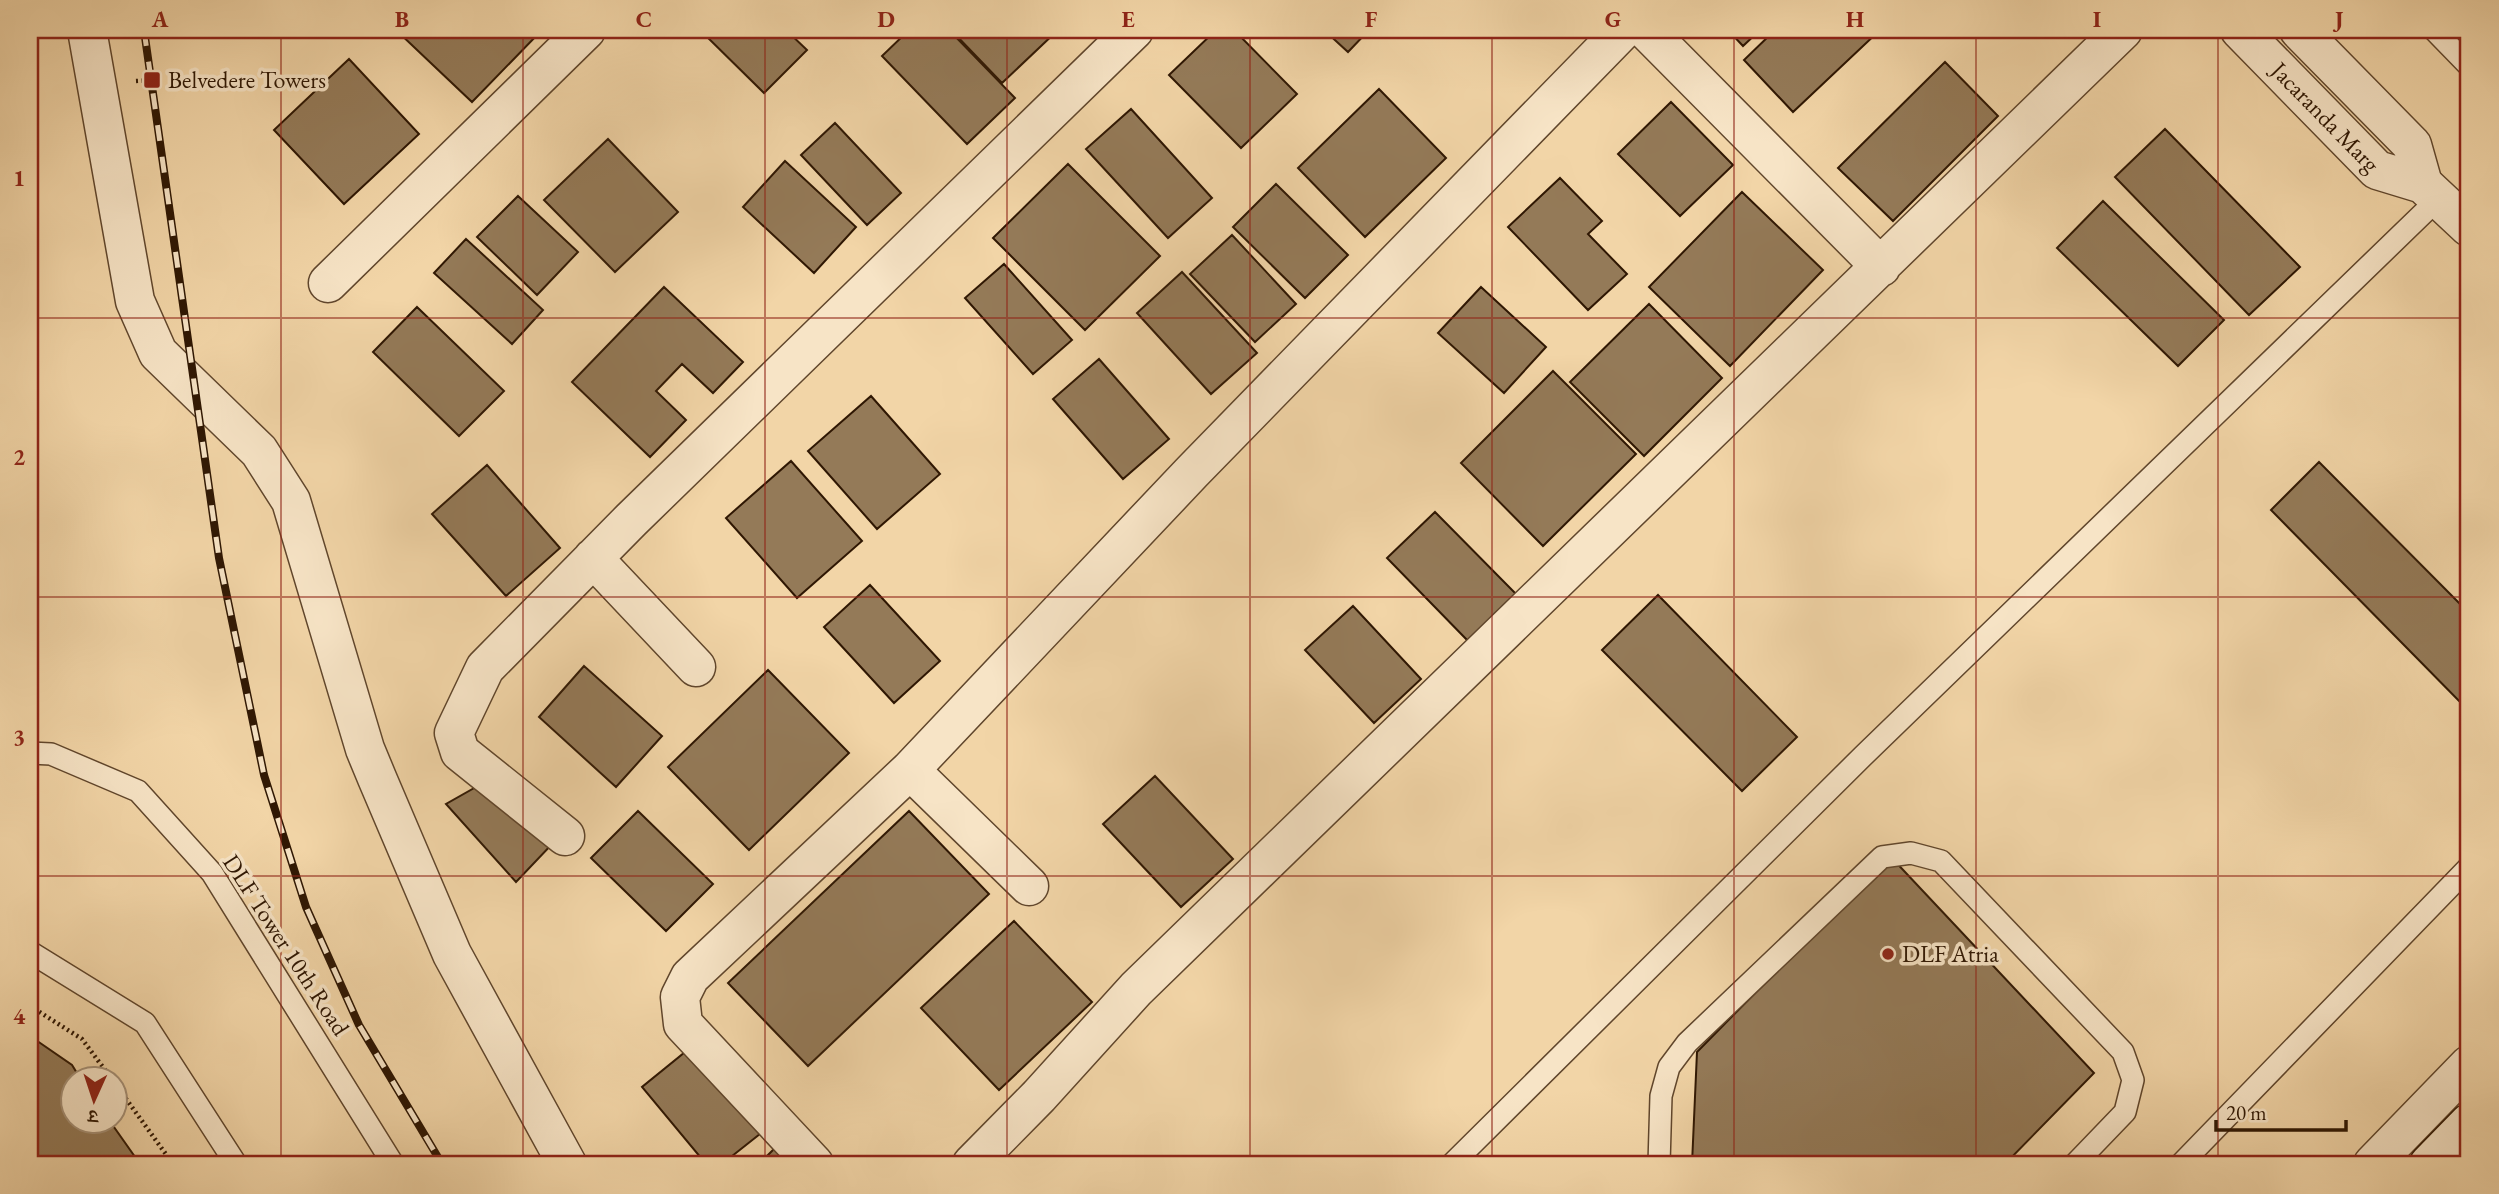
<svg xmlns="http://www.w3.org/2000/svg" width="2499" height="1194" viewBox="0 0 2499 1194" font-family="'EB Garamond','Noto Serif Devanagari',serif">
<rect width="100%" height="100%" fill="#f2d5a7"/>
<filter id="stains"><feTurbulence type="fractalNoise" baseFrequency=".00286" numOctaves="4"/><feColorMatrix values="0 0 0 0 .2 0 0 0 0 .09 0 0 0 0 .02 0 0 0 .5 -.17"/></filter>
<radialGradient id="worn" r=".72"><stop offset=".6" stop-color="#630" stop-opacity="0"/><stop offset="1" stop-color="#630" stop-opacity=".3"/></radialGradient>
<path fill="#947a58" stroke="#2f1703" stroke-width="2" d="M396 30H542L472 102Z
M700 30H786L807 50 764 93Z
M909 30H949L1015 98 967 144 882 56Z
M951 30H1058L1002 83Z
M1216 30H1234L1297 94 1241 148 1169 75Z
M1324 30H1369L1348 52Z
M1728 30H1760L1743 46Z
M1775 30H1880L1793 112 1744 60Z
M349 59 419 134 344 204 274 130Z
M1945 62 1998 116 1893 221 1838 168Z
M1379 89 1446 158 1365 237 1298 168Z
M1671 102 1733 165 1680 216 1618 154Z
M1131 109 1212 198 1168 238 1086 149Z
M835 123 901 193 867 225 801 155Z
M2165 129 2300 267 2249 315 2115 177Z
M608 139 678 212 615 272 544 200Z
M785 161 856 227 814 273 743 207Z
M1068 164 1160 256 1085 330 993 238Z
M1560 178 1602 221 1588 234 1627 274 1588 310 1508 227Z
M1276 184 1348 255 1305 298 1233 227Z
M1742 192 1823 270 1730 366 1649 287Z
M518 196 578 252 537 295 477 237Z
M2103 201 2224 320 2178 366 2057 248Z
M1232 235 1296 304 1255 342 1190 274Z
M466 239 543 310 512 344 434 273Z
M1004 264 1072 340 1033 374 965 298Z
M1182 272 1257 353 1211 394 1137 313Z
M664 287 743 362 713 393 682 364 656 391 686 420 650 457 572 382Z
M1481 287 1546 347 1504 393 1438 333Z
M1649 304 1722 378 1644 456 1570 382Z
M417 307 504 391 459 436 373 352Z
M1099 359 1169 439 1123 479 1053 399Z
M1553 371 1636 454 1543 546 1461 463Z
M871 396 940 474 877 529 808 451Z
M791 461 862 541 797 598 726 518Z
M2319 462 2469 613V711L2271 510Z
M487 465 560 548 506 596 432 514Z
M1435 512 1518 596 1470 643 1387 558Z
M870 585 940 661 894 703 824 627Z
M1658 595 1797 737 1742 791 1602 650Z
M1353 606 1421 679 1374 723 1305 650Z
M584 666 662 736 616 787 539 717Z
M768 670 849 753 749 850 668 767Z
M1155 776 1233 859 1181 907 1103 824Z
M492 778 554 842 516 882 446 804Z
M638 811 713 884 666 931 591 858Z
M909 811 989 894 808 1066 728 983Z
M1890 856 2094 1073 2005 1164H1692L1697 1052Z
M1014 921 1092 1002 999 1090 921 1008Z
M30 1036 72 1065 80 1078H74V1120H109L140 1164H30Z
M695 1044 765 1130 722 1164H706L642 1087Z
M779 1144 800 1164H759Z"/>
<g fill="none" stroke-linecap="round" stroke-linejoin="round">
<defs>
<path id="service" d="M2434 30 2469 66
M30 753 51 754 138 791 212 873 393 1164
M30 952 145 1023 236 1164
M1452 1164 1863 756 2439 198
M1659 1164 1661 1096 1669 1067 1687 1043 1882 857 1911 853 1941 861 2123 1052 2133 1080 2125 1112 2075 1164
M2181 1164 2469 867"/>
<path id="minor" d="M1646 30 1881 267
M328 283 586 30
M593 558 696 667
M910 770 1029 886
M565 836 460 752 454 733 485 668 631 520 1134 30
M814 1164 683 1024 680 997 690 977 910 770 1192 472 1623 30
M972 1164 1039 1096 1136 989 2123 30"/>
<g id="tertiary">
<path d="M87 30 135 301 158 353 259 451 291 501 365 749 377 778 452 954 567 1164"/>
<path id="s1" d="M2240 30 2377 170 2423 184 2469 227"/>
<path d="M2299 30 2412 145 2423 184"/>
<path d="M2373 1164 2469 1065"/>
</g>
<path id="secondary" d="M2429 1164 2469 1123"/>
</defs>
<use href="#service" stroke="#60462c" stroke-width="24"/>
<use href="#minor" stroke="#60462c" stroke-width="41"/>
<use href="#tertiary" stroke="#60462c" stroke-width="41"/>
<use href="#secondary" stroke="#2f1703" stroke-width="41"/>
<path stroke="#2f1703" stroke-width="4.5" stroke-dasharray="2 3.5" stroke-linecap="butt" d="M136 81 152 80
M30 1006 82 1039 111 1078
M116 1085 173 1164"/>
<use href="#service" stroke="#f7e4c6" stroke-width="21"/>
<use href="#minor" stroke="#f7e4c6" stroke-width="38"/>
<use href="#tertiary" stroke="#f7e4c6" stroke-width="38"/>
<use href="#secondary" stroke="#f7e4c6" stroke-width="38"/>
<defs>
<path id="rail" d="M144 30 219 558 264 775 306 907 359 1025 442 1164"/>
</defs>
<use href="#rail" stroke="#2f1703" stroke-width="8"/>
<use href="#rail" stroke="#f7e4c6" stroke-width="5" stroke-dasharray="16" stroke-linecap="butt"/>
</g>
<path fill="none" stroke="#8f2418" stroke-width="2" stroke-opacity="0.55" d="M281 30V1164M523 30V1164M765 30V1164M1007 30V1164M1250 30V1164M1492 30V1164M1734 30V1164M1976 30V1164M2218 30V1164M30 318H2469M30 597H2469M30 876H2469"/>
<g fill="#8f2418" stroke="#f7e4c6" stroke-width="2.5">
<rect x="143" y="71" width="18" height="18" rx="3.5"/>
<circle cx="1888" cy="954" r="7"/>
</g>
<g text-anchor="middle" stroke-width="7" stroke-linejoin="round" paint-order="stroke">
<g font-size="24" fill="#2f1703" stroke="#f7e4c6" text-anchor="start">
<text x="168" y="88">Belvedere Towers</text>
<text x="1902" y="962">DLF Atria</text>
</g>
<g font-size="24" fill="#2f1703" stroke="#f7e4c6">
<text dy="8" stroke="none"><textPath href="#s1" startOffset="122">Jacaranda Marg</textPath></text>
<text transform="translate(286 945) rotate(57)" y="8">DLF Tower 10th Road</text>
</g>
</g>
<rect width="2499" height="1194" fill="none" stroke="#f2d5a7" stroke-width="77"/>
<g transform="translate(94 1100) rotate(183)"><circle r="33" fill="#f7e4c6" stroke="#a79278" stroke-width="2"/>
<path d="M0-5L12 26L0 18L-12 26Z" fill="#8f2418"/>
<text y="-10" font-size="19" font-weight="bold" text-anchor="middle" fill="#2f1703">उ</text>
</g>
<path d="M2216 1120v10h130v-10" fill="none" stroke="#2f1703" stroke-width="3.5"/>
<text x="2226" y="1120" font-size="21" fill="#2f1703" stroke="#f7e4c6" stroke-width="5" paint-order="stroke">20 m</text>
<rect x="38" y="38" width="2422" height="1118" fill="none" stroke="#8f2418" stroke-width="2.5"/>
<g font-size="23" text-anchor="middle" font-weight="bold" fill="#8f2418">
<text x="160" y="27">A</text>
<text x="402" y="27">B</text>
<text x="644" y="27">C</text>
<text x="886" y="27">D</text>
<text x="1128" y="27">E</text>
<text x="1371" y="27">F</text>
<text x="1613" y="27">G</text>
<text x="1855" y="27">H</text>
<text x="2097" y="27">I</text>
<text x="2339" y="27">J</text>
<text x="19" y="186">1</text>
<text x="19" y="465">2</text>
<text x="19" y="745">3</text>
<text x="19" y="1024">4</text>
</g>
<rect width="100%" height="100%" filter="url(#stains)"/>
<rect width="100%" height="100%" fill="url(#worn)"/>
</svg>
